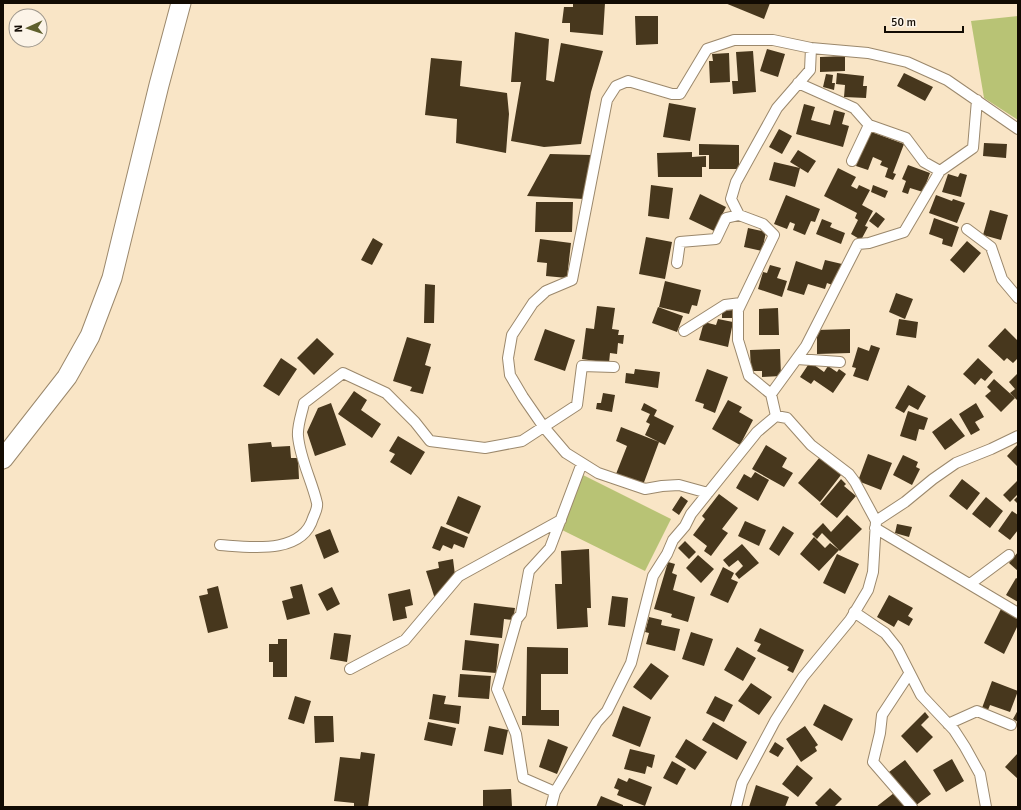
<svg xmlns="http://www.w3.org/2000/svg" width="1021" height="810" viewBox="0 0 1021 810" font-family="Signika,sans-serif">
<rect width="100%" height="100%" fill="#f9e5c6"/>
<path fill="#b8c375" d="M1018 16V120L984 98 971 21Z
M583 475 671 519 645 571 558 528Z"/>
<path fill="#47371d" d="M573 3H605L603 35 570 32V23H562L564 7H573Z
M725 3H770L764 19Z
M635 16H658V44L636 45Z
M515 32 549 39 546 80 554 82 561 43 603 51 591 92 581 144 544 147 511 141 521 82H511Z
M767 49 785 54 778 77 760 71Z
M753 51 756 92 733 94 732 81H738L736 52Z
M729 53 730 82 710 83 709 61H713L712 54Z
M845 56V71L820 72V57Z
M431 58 462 61 460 86 507 93 509 114 506 153 456 143 457 119 425 115Z
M837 73 864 76 863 86H867L866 98 844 97 845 85 836 84Z
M904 73 933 87 925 101 897 86Z
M826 74 833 75 832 83H835L834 90 823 87Z
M669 103 696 108 690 141 663 137Z
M804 104 815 107 811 120 830 125 834 110 845 113 842 124 849 126 843 147 796 134Z
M779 129 792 136 782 154 769 147Z
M869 131 904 144 893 173 896 174 893 180 885 177 888 168 880 165 882 161 873 157 868 170 856 166Z
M984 143 1007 144 1006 158 983 156Z
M699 144 739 145V169H709V155H699Z
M798 150 816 161 808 173 790 162Z
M692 152V157L706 156V167H702V177H658L657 153Z
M550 154 591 155 584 199 527 196Z
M774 162 800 168 795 187 769 180Z
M908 165 930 173 923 192 910 188 908 194 902 192 906 181 902 179Z
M838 168 856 177 851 186 857 189 859 185 870 190 862 205 873 211 865 226 868 227 861 240 851 234 858 220 855 218 857 213 824 196Z
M960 173 967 175 961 197 942 192 948 174 958 177Z
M651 185 673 188 669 219 648 216Z
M873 185 888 191 885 198 871 192Z
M700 194 726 207 714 231 689 219Z
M786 195 820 209 815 222 811 221 805 235 793 230 795 224 790 222 787 229 774 224Z
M936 195 952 201 953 199 965 203 957 223 929 213Z
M536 202H573L572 232H535Z
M990 210 1008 215 1001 240 983 235Z
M876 212 885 219 878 228 869 221Z
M934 218 959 227 952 247 942 244 943 239 929 234Z
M822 219 832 223 830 227 845 233 841 244 816 234Z
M748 228 766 232 762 251 744 247Z
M646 237 672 242 665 279 639 274Z
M373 238 383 244 372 265 361 260Z
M540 239 571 243 567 278 546 276 547 263 537 262Z
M967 241 981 253 964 273 950 260Z
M825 260 842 264 835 286 827 283 825 289 808 284 804 295 787 290 796 261 822 270Z
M770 265 781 268 777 278 787 281 782 297 758 289 763 272 767 273Z
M665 281 701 290 697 306 692 305 689 314 659 307Z
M425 284 435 285 434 323H424Z
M896 293 913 299 905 319 889 312Z
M597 306 615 308 612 329 619 330 618 335H624L623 344 618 343 617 354 610 353 609 363 582 359 586 328 594 329Z
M658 307 683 316 677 332 652 323Z
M778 308 779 335H759V309Z
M733 310V318H722V311Z
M718 319 733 322 728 347 699 340 704 322 716 325Z
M899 319 918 322 916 338 896 335Z
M1005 328 1018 341V358L1013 363 1007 358 1004 361 988 346Z
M545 329 575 340 565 371 534 360Z
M850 329V353L817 354V330Z
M407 337 431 344 425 365 431 367 423 394 410 391 412 387 393 381Z
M317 338 334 354 314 375 297 358Z
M871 345 880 348 868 381 853 376 856 368 852 367 858 347 869 351Z
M780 349 781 376 762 377V371H751L750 350Z
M281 358 297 369 279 396 263 386Z
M978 358 993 372 985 381 981 378 975 385 963 374Z
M810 362 824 372 828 366 837 372 839 369 846 374 833 393 814 380 811 384 800 377Z
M635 369 660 372 658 388 625 383 626 373 634 374Z
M707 369 728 377 715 413 703 408 704 404 695 401Z
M1017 374 1018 375V401L1010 393 1015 389 1009 382Z
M994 379 1015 398 1001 412 985 396 991 391 987 387Z
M908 385 926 396 918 410 909 405 904 413 895 408Z
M354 391 367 400 361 410 381 424 372 438 338 414Z
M603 393 615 395 612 412 596 409 597 403H601Z
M728 400 742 407 739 412 753 420 740 445 712 429Z
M331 403 346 445 315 456 307 432 318 408Z
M644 403 657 410 654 416 674 426 665 445 645 435 650 424 646 422 650 414 641 410Z
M976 403 984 417 975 422 980 430 971 435 959 414Z
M908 411 928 418 924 430 919 429 916 441 900 436Z
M951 418 965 436 945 450 932 432Z
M621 427 659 442 643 485 616 474 627 446 616 441Z
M398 436 425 452 411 475 390 462 395 454 389 451Z
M271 442 272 447 290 446 291 458H298L299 479 251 482 248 444Z
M1018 444V467L1007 456Z
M766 445 787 458 782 467 793 473 784 487 752 469Z
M868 454 892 463 881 490 858 481Z
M903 455 918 462 916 467 920 469 912 485 893 475Z
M820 457 841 475 820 502 798 483Z
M755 472 769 480 758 501 736 488 744 474 751 478Z
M841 479 846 484 844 486 856 496 837 518 820 504Z
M962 479 980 493 967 510 949 496Z
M1018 480V494L1010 502 1003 495Z
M719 494 738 508 722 529 728 533 711 556 704 551 707 546 693 535 705 519 702 516Z
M458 496 481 506 469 534 446 524Z
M681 496 688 501 679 515 672 510Z
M1018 496V504L1014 500Z
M986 497 1003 511 990 528 972 514Z
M1012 511 1018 515V530L1010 540 998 531Z
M847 515 862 529 840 551 822 533 817 539 812 534 823 523 831 532Z
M745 521 766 530 759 546 738 536Z
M897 524 912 527 909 537 895 533Z
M441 526 468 537 464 548 454 544 452 549 443 545 440 551 432 548Z
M783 526 794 533 779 556 769 549Z
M330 529 339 552 324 559 315 535Z
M814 537 825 548 830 543 839 550 819 571 800 554Z
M685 541 696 552 689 559 678 548Z
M742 544 759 563 739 579 735 574 743 566 738 560 729 567 723 560Z
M589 549 591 608H587L588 627 557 629 555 584H562L561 551Z
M1018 552V571L1009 563Z
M837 554 859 564 845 594 823 583Z
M698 555 714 569 701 583 686 568Z
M453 559 455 575 435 599 426 571 439 568 438 562Z
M668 562 675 564 672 573 677 575 673 590 695 597 688 622 671 617 672 614 654 609Z
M723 567 734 573 731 579 738 582 728 603 710 595Z
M1016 578 1018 579V602L1006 595Z
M302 584 310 614 287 620 282 601 293 598 290 587Z
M218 586 228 628 208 633 199 596 208 594 207 589Z
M332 587 340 604 327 611 318 594Z
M410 589 413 605 405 607 407 618 393 621 388 594Z
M889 595 913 608 908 616 913 619 909 626 898 620 894 627 877 617Z
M612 596 628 598 625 627 608 625Z
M474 603 515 608 513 620 504 619 502 638 470 635Z
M1001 609 1018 618V625L1004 654 984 643Z
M649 617 662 620 661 625 680 629 675 651 646 644 649 633 645 632Z
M760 628 804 650 793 673 787 670 789 667 757 651 761 644 754 641Z
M691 632 713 639 704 666 682 659Z
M334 633 351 635 347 662 330 659Z
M278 639H287V677H273V662H269V644H278Z
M465 640 499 644 496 673 462 670Z
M527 647 568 648V674H541V710H559V726L522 725V716H526Z
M737 647 756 658 743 681 724 670Z
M651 663 669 676 651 700 633 687Z
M460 674 491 676 489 699 458 697Z
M992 681 1018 691 1010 712 990 705 988 710 982 708Z
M751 683 772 697 759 715 738 701Z
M433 694 446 696 444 704 461 706 459 724 429 719Z
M295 696 311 701 304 724 288 719Z
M715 696 733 705 724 722 706 713Z
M824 704 853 719 842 741 813 725Z
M623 706 651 717 640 747 612 736Z
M1018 710V722L1013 719Z
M925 712 929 717 921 725 933 737 917 753 901 736Z
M314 716H333L334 742 315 743Z
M428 722 456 728 452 746 424 740Z
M713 722 747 742 737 760 702 740Z
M489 726 508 730 503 755 484 751Z
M805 726 818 745 815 747 817 751 801 762 786 739Z
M548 739 568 747 557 774 539 767Z
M686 739 707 752 695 770 675 757Z
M775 742 784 748 778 757 769 752Z
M630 749 655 755 652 768 647 766 645 774 624 769Z
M361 752 375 754 368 807H354V803L334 801 340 757 360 759Z
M1018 753V779L1005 767Z
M952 759 964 781 946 792 933 770Z
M905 760 931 794 915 806 889 772Z
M672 761 686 769 677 785 663 778Z
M797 765 813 778 798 797 782 784Z
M618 778 627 782 629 778 652 787 645 806 617 795 619 790 614 788Z
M756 785 789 797 785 807H749Z
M830 788 842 799 834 807H819L815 803Z
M511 789 512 807H483V790Z
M894 793 905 807H876Z
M601 796 623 805V807H596Z"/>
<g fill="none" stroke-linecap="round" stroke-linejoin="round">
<defs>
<path id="street" d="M798 83 854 108 869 125 906 138 924 162 940 171
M852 161 869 125
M967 229 991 247 1002 279 1018 298
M677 263 680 242 716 239 726 218 739 215
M684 331 725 305 741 303
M797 359 840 362
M771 394 806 346 858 244 869 243 904 232 940 171 973 148 977 100
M776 416 771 394 749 376 738 340V310L774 235 763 224 739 215 731 199 736 182 777 108 810 70 811 48
M708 493 679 485 662 486 645 489 598 473 566 453 543 426 523 397 510 375 508 358 512 335 533 303 546 291 572 280 607 100 616 86 628 81 672 94H680L707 49 734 40H773L811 48 868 53 907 62 947 80 1018 129
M876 521 905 502 933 479 956 463 991 449 1018 436
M875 528 1018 613
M220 545C250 547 302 555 313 518 315 513 318 508 317 503 312 481 300 459 298 436 297 426 302 413 304 403L343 373 386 393 415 422 430 441 485 448 522 441 577 405 582 366 614 367
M970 584 1009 555
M854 612 885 633 897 648 921 695 954 730 965 747 980 774 986 807
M350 669 405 640 459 576 561 520
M909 674 882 715 880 733 873 762 912 807
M948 724 977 711 1011 725
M555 792 523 778 516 734 497 689 517 619 521 614 529 571 550 548 582 463
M551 807 555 792 597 722 607 711 631 663 653 576 667 554 673 540 685 526 691 514 757 432 776 416 787 418 811 445 849 474 855 482 876 521 873 572 868 590 850 620 803 677 775 721 742 783 736 807"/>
<path id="highway" d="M3 459 67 377 90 336 112 278 159 85 181 3"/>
</defs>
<use href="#street" stroke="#9b886c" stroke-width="12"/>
<use href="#highway" stroke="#9b886c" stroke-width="21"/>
<use href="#street" stroke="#fff" stroke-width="10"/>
<use href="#highway" stroke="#fff" stroke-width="19"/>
</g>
<rect width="1021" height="810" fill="none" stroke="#120b03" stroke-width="8"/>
<g transform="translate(28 28) rotate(267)"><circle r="19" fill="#fcf4e8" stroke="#9e978c"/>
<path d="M0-3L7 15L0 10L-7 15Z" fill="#5f602d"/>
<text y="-6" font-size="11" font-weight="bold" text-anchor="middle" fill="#120b03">N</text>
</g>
<path d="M885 26v6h78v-6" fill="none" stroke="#120b03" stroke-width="2"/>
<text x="891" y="26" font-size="12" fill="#120b03" stroke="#fcf4e8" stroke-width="3" paint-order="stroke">50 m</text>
</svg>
